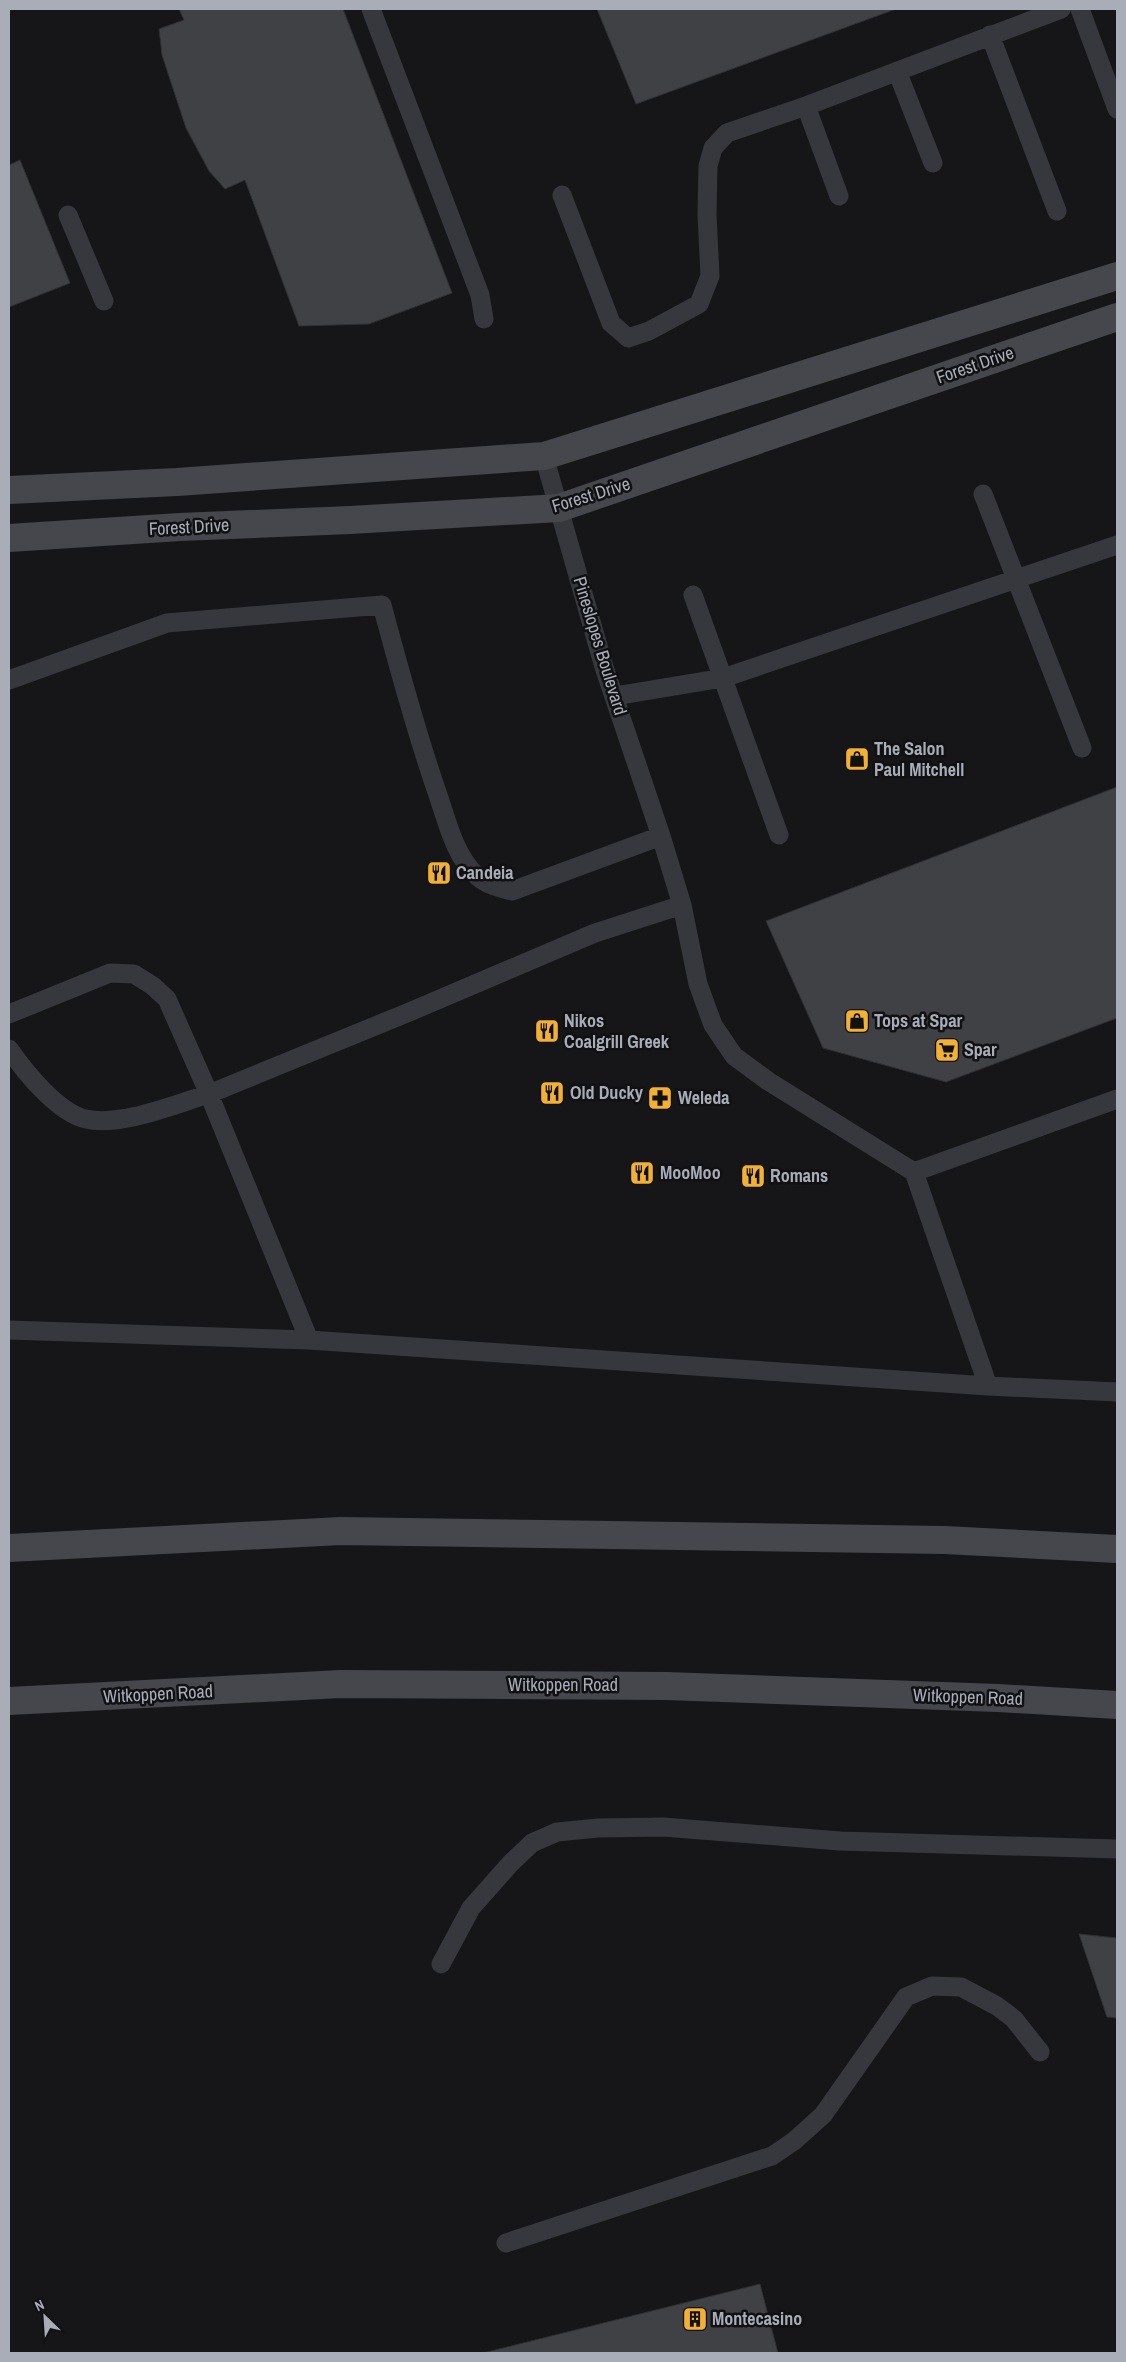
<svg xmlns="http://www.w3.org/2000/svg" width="1126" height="2362" viewBox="0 0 1126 2362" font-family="'Archivo Narrow',sans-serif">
<rect width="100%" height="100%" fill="#161618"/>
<path fill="#404145" stroke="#303034" d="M179 9H343L452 293 369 324 299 326 245 180 225 189 209 171 186 128 162 55 159 29 184 20Z
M597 9H896L636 104Z
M20 160 70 283 9 307V165Z
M1117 787V1018L946 1082 823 1048 766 921Z
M1079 1934 1117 1938V2018L1107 2017Z
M760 2284 778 2353H483Z"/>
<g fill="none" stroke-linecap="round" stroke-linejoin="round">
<path stroke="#37383d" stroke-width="19" d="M371 9 480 295 484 319
M1080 9 1117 109
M990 35 1057 211
M897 71 933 163
M806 106 839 196
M562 195 611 323 628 338 649 331 699 304 710 276 707 215 708 166 713 148 727 133 806 106 1061 9
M68 215 104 301
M544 456 604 667 661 836 682 905 698 984 713 1025 734 1056 768 1081 914 1172 1117 1099
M983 494 1082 748
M693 595 779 835
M9 680 167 623 382 605C399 669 416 732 438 795 447 821 455 857 477 876 487 885 499 888 512 891L661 836
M615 696 723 678 1117 545
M9 1014 110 973 134 974 153 986 167 999 209 1094 407 1013 595 933 682 905
M9 1049C25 1072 58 1113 86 1119 121 1127 175 1104 209 1094L309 1340 988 1386 914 1172
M9 1330 309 1340
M988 1386 1117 1392
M441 1964 471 1908 510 1864 532 1843 557 1832 598 1828 663 1827 840 1841 1117 1849
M506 2243 772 2156 794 2141 823 2115 906 1997 932 1986 961 1987 997 2006 1014 2019 1040 2052"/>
<path stroke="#45474d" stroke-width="28" d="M9 490 177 482 544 456 1117 276
M9 538 180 527 350 520 559 508 1117 317
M9 1548 341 1531 944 1540 1117 1549
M9 1701 341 1684 666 1686 998 1698 1117 1705"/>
</g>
<defs>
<symbol id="shop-square" viewBox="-11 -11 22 22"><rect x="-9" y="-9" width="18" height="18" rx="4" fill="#f2b134" stroke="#111113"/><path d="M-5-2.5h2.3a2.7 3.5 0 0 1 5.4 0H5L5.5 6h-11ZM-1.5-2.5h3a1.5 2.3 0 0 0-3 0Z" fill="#111"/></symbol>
<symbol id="restaurant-square" viewBox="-11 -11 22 22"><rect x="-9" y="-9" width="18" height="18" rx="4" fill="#f2b134" stroke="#111113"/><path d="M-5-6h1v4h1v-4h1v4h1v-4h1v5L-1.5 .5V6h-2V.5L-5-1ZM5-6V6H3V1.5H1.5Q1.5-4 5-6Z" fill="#111"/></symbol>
<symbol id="supermarket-square" viewBox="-11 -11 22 22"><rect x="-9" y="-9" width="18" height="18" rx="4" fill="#f2b134" stroke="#111113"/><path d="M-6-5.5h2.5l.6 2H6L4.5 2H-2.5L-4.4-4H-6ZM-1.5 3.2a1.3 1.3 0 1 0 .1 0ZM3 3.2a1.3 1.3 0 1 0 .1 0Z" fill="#111"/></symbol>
<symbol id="pharmacy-square" viewBox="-11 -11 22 22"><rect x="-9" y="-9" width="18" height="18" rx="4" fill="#f2b134" stroke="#111113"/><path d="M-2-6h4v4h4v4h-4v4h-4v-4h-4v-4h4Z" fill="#111"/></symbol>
<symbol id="building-square" viewBox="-11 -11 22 22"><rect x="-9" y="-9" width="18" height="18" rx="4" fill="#f2b134" stroke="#111113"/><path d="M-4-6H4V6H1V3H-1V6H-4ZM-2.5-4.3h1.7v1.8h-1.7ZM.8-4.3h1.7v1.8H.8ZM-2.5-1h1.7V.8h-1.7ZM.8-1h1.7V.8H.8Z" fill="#111"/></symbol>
</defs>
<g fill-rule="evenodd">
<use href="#shop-square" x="843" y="745" width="28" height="28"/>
<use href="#restaurant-square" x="425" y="859" width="28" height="28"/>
<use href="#shop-square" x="843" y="1007" width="28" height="28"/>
<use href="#restaurant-square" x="533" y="1017" width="28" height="28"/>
<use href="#supermarket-square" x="933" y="1036" width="28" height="28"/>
<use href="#restaurant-square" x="538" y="1079" width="28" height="28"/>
<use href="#pharmacy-square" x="646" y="1084" width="28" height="28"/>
<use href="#restaurant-square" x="628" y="1159" width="28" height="28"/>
<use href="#restaurant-square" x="739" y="1162" width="28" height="28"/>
<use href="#building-square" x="681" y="2305" width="28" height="28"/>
</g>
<g text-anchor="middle" stroke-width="5" stroke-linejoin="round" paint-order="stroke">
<g font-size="18" fill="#a8adb8" stroke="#111113">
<text transform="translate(975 365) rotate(-19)" y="6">Forest Drive</text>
<text transform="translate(591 495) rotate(-17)" y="6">Forest Drive</text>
<text transform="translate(189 527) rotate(-3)" y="6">Forest Drive</text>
<text transform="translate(600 646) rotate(73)" y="6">Pineslopes Boulevard</text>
<text x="563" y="1691">Witkoppen Road</text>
<text transform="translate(158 1694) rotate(-3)" y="6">Witkoppen Road</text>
<text transform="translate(968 1697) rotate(2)" y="6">Witkoppen Road</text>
</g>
<g font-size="18" font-weight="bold" fill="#a8adb8" stroke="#111113" text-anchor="start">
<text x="874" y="755">The Salon<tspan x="874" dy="21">Paul Mitchell</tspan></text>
<text x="456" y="879">Candeia</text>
<text x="564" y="1027">Nikos<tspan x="564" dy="21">Coalgrill Greek</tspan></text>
<text x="874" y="1027">Tops at Spar</text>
<text x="964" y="1056">Spar</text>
<text x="570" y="1099">Old Ducky</text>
<text x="678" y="1104">Weleda</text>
<text x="660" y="1179">MooMoo</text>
<text x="770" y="1182">Romans</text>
<text x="712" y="2325">Montecasino</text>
</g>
</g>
<rect width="1126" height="2362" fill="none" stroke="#a8adb8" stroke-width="20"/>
<g transform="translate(45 2317) rotate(335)" stroke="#111113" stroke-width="4" paint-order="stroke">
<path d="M0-4L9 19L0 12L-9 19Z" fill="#a8adb8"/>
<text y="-8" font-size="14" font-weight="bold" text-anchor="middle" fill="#a8adb8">N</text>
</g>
</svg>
